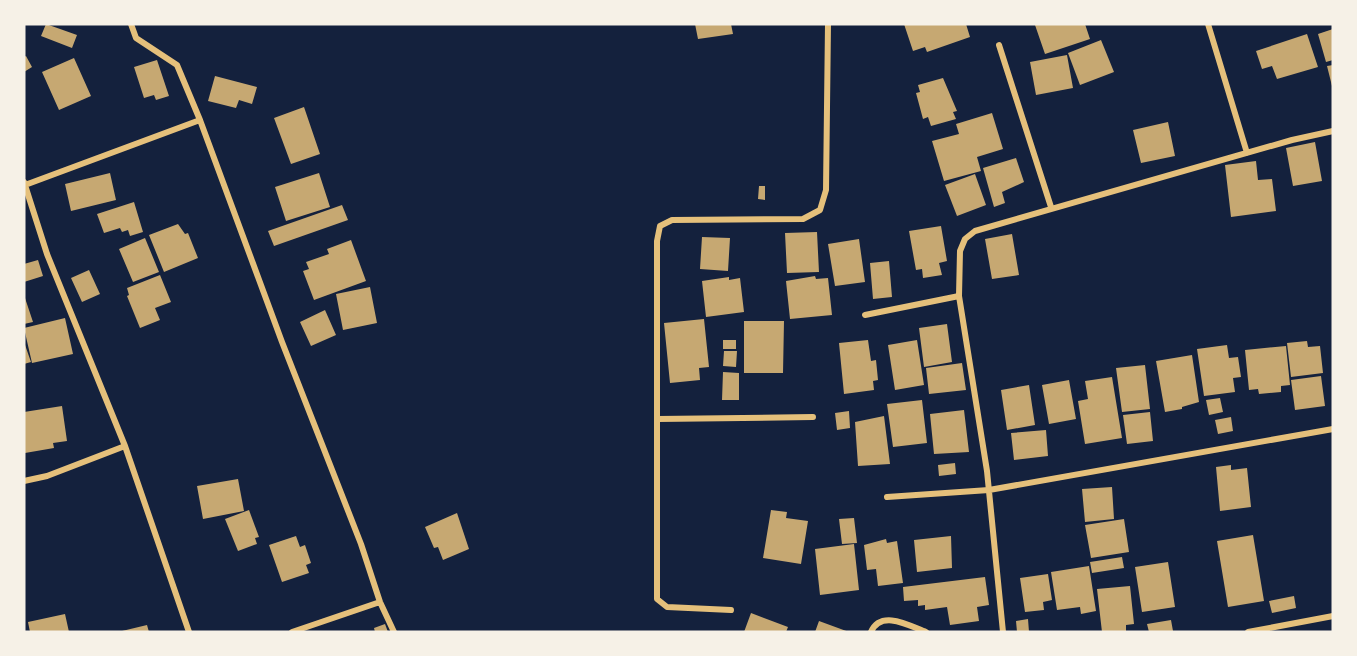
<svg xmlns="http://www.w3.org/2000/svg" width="1357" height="656" viewBox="0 0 1357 656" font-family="'Archivo Narrow',sans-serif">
<rect width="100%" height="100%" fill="#14213d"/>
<path fill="#c6a872" d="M46 24 77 35 72 48 41 36Z
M695 24H731L733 34 698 39Z
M904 24H966L970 37 927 52 925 47 913 51Z
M1085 24 1090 39 1045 54 1035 25Z
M1333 29V60L1326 62 1318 34Z
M1307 34 1318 67 1277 79 1272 66 1262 69 1256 51Z
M1101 40 1114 72 1080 85 1068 53Z
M1067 55 1073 88 1036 95 1030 62Z
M26 56 32 67 24 72V57Z
M74 58 91 96 59 110 42 72Z
M157 60 169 96 156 100 154 95 144 98 134 67Z
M1333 65V86H1332L1327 66Z
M215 76 257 87 252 104 239 100 236 108 208 101Z
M943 78 957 111 953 112 956 119 931 126 928 117 923 119 916 93 920 92 918 85Z
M304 107 320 154 291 164 274 118Z
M992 113 1003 149 977 157 981 171 944 181 932 141 959 134 956 124Z
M1168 122 1175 156 1141 163 1133 130Z
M1315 142 1322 181 1293 186 1286 148Z
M1016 158 1024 182 1002 192 1005 203 994 207 983 168Z
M1256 161 1258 180 1272 179 1276 211 1231 217 1225 165Z
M110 173 116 200 71 211 65 184Z
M319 173 330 207 286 221 275 187Z
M975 174 986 205 957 216 945 185Z
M759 186H765V200L758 199Z
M134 202 143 232 130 236 128 230 122 232 120 228 104 233 97 214Z
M342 205 348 220 274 246 268 231Z
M178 224 185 234 188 233 198 258 164 272 149 235Z
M941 226 947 261 939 263 942 275 923 278 922 269 916 270 909 231Z
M817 232 819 272 787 273 785 233Z
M1012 234 1019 275 992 279 985 239Z
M702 237 730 238 728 271 700 269Z
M145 238 159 272 133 282 119 249Z
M859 239 865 282 835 286 828 244Z
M351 240 366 281 314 300 303 271 309 269 306 262 329 254 327 249Z
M38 260 43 276 24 282V264Z
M889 261 892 297 873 299 870 263Z
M89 270 100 294 82 302 71 278Z
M160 275 171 302 155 308 160 320 140 328 127 296 129 295 127 288Z
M815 276 816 279 828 278 832 315 790 319 786 281Z
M729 277V280L740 278 744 312 706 317 702 281Z
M370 287 377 323 343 330 336 294Z
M24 295 33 322 24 324Z
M325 310 336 335 311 346 300 322Z
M65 318 73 354 32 363 24 328Z
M704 319 709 367 699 368 700 380 670 383 664 323Z
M744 321H784L783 373H744Z
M947 324 952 362 924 367 919 328Z
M723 340H736V349H723Z
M868 340 871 361 876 360 878 380 873 381 874 390 844 394 839 343Z
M917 340 924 385 895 390 888 345Z
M1307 341 1308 347 1320 346 1323 373 1291 377 1287 343Z
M24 342 31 362 24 364Z
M1227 345 1229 358 1238 357 1241 377 1233 378 1235 392 1204 396 1197 349Z
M1286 346 1290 385 1281 386V392L1259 394 1258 389 1249 390 1245 350Z
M724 351H737L736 367 723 366Z
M1192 355 1199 402 1182 407V409L1165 412 1156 361Z
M962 363 966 390 929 394 926 368Z
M1145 365 1150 409 1122 412 1116 368Z
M723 372 739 373V400H722Z
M1321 376 1325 406 1295 410 1291 380Z
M1112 377 1122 438 1085 444 1078 401 1088 399 1085 381Z
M1069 380 1076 419 1049 424 1042 385Z
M1029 385 1035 425 1007 430 1001 390Z
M1220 398 1223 412 1209 415 1206 400Z
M922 400 927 443 893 447 887 404Z
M62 406 67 441 53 443 54 448 25 453 24 412Z
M964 410 969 452 934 454 930 414Z
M849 411 850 428 837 430 835 413Z
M1150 412 1153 441 1127 444 1123 415Z
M884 416 890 464 858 466 855 422Z
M1231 417 1233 431 1218 434 1215 420Z
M1046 430 1048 456 1014 460 1011 433Z
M955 463 956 474 939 476 938 465Z
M1231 465V470L1247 468 1251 507 1220 511 1216 467Z
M238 479 244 511 203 519 197 486Z
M1112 487 1114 519 1085 522 1082 489Z
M249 510 259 537 255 538 257 544 238 551 225 519Z
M771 510 787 512 786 518 808 521 801 564 763 558Z
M457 513 469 549 443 560 438 547 434 548 425 527Z
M854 518 857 543 842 544 839 519Z
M1124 519 1129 552 1091 558 1085 525Z
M1253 535 1264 601 1228 607 1217 541Z
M296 536 300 547 305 545 311 563 306 565 309 573 282 582 269 545Z
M951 536 952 568 917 572 914 540Z
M886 539 887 543 897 541 903 583 878 586 876 569 867 570 864 545Z
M854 544 859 590 820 595 815 549Z
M1122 557 1124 568 1092 573 1090 562Z
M1168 562 1175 607 1142 612 1135 567Z
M1089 566 1096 611 1081 614 1080 607 1057 610 1051 572Z
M1048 574 1052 600 1043 602 1044 610 1025 612 1020 578Z
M985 577 989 605 977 607 979 621 950 625 947 607 925 610V605L918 606V600L904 601 903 587Z
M1130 586 1134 624 1126 625V632H1102L1097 589Z
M1294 596 1296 608 1272 613 1269 601Z
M751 613 788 627 786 632H744Z
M65 614 69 632H30L28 622Z
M1028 619 1029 632H1017L1016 621Z
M1171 620 1173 631 1149 632 1147 624Z
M819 621 849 632H815Z
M385 624 388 632H375L374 628Z
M147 625 149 632H122V631Z"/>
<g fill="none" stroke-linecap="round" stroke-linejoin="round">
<path stroke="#e5c07b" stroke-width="6" d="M131 24 136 38 177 65 200 120
M1208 24 1247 153
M999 45 1051 207
M24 182 47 254 125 446 189 632
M25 185 200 120 282 342 361 544 380 602 394 632
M865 315 959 296
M658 419 813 417
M24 481 47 476 125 446
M887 497 989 490 1333 429
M731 610 667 607 657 599V241L660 226 672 220 803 219 820 210 826 190 828 24
M292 632 380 602
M871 632C881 609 910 626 926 632
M1003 632 987 471 959 296 960 251 965 239 975 231 1292 140 1333 131
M1248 632 1333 616"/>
</g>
<rect width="1357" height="656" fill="none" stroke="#f6f1e7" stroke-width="51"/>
</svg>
